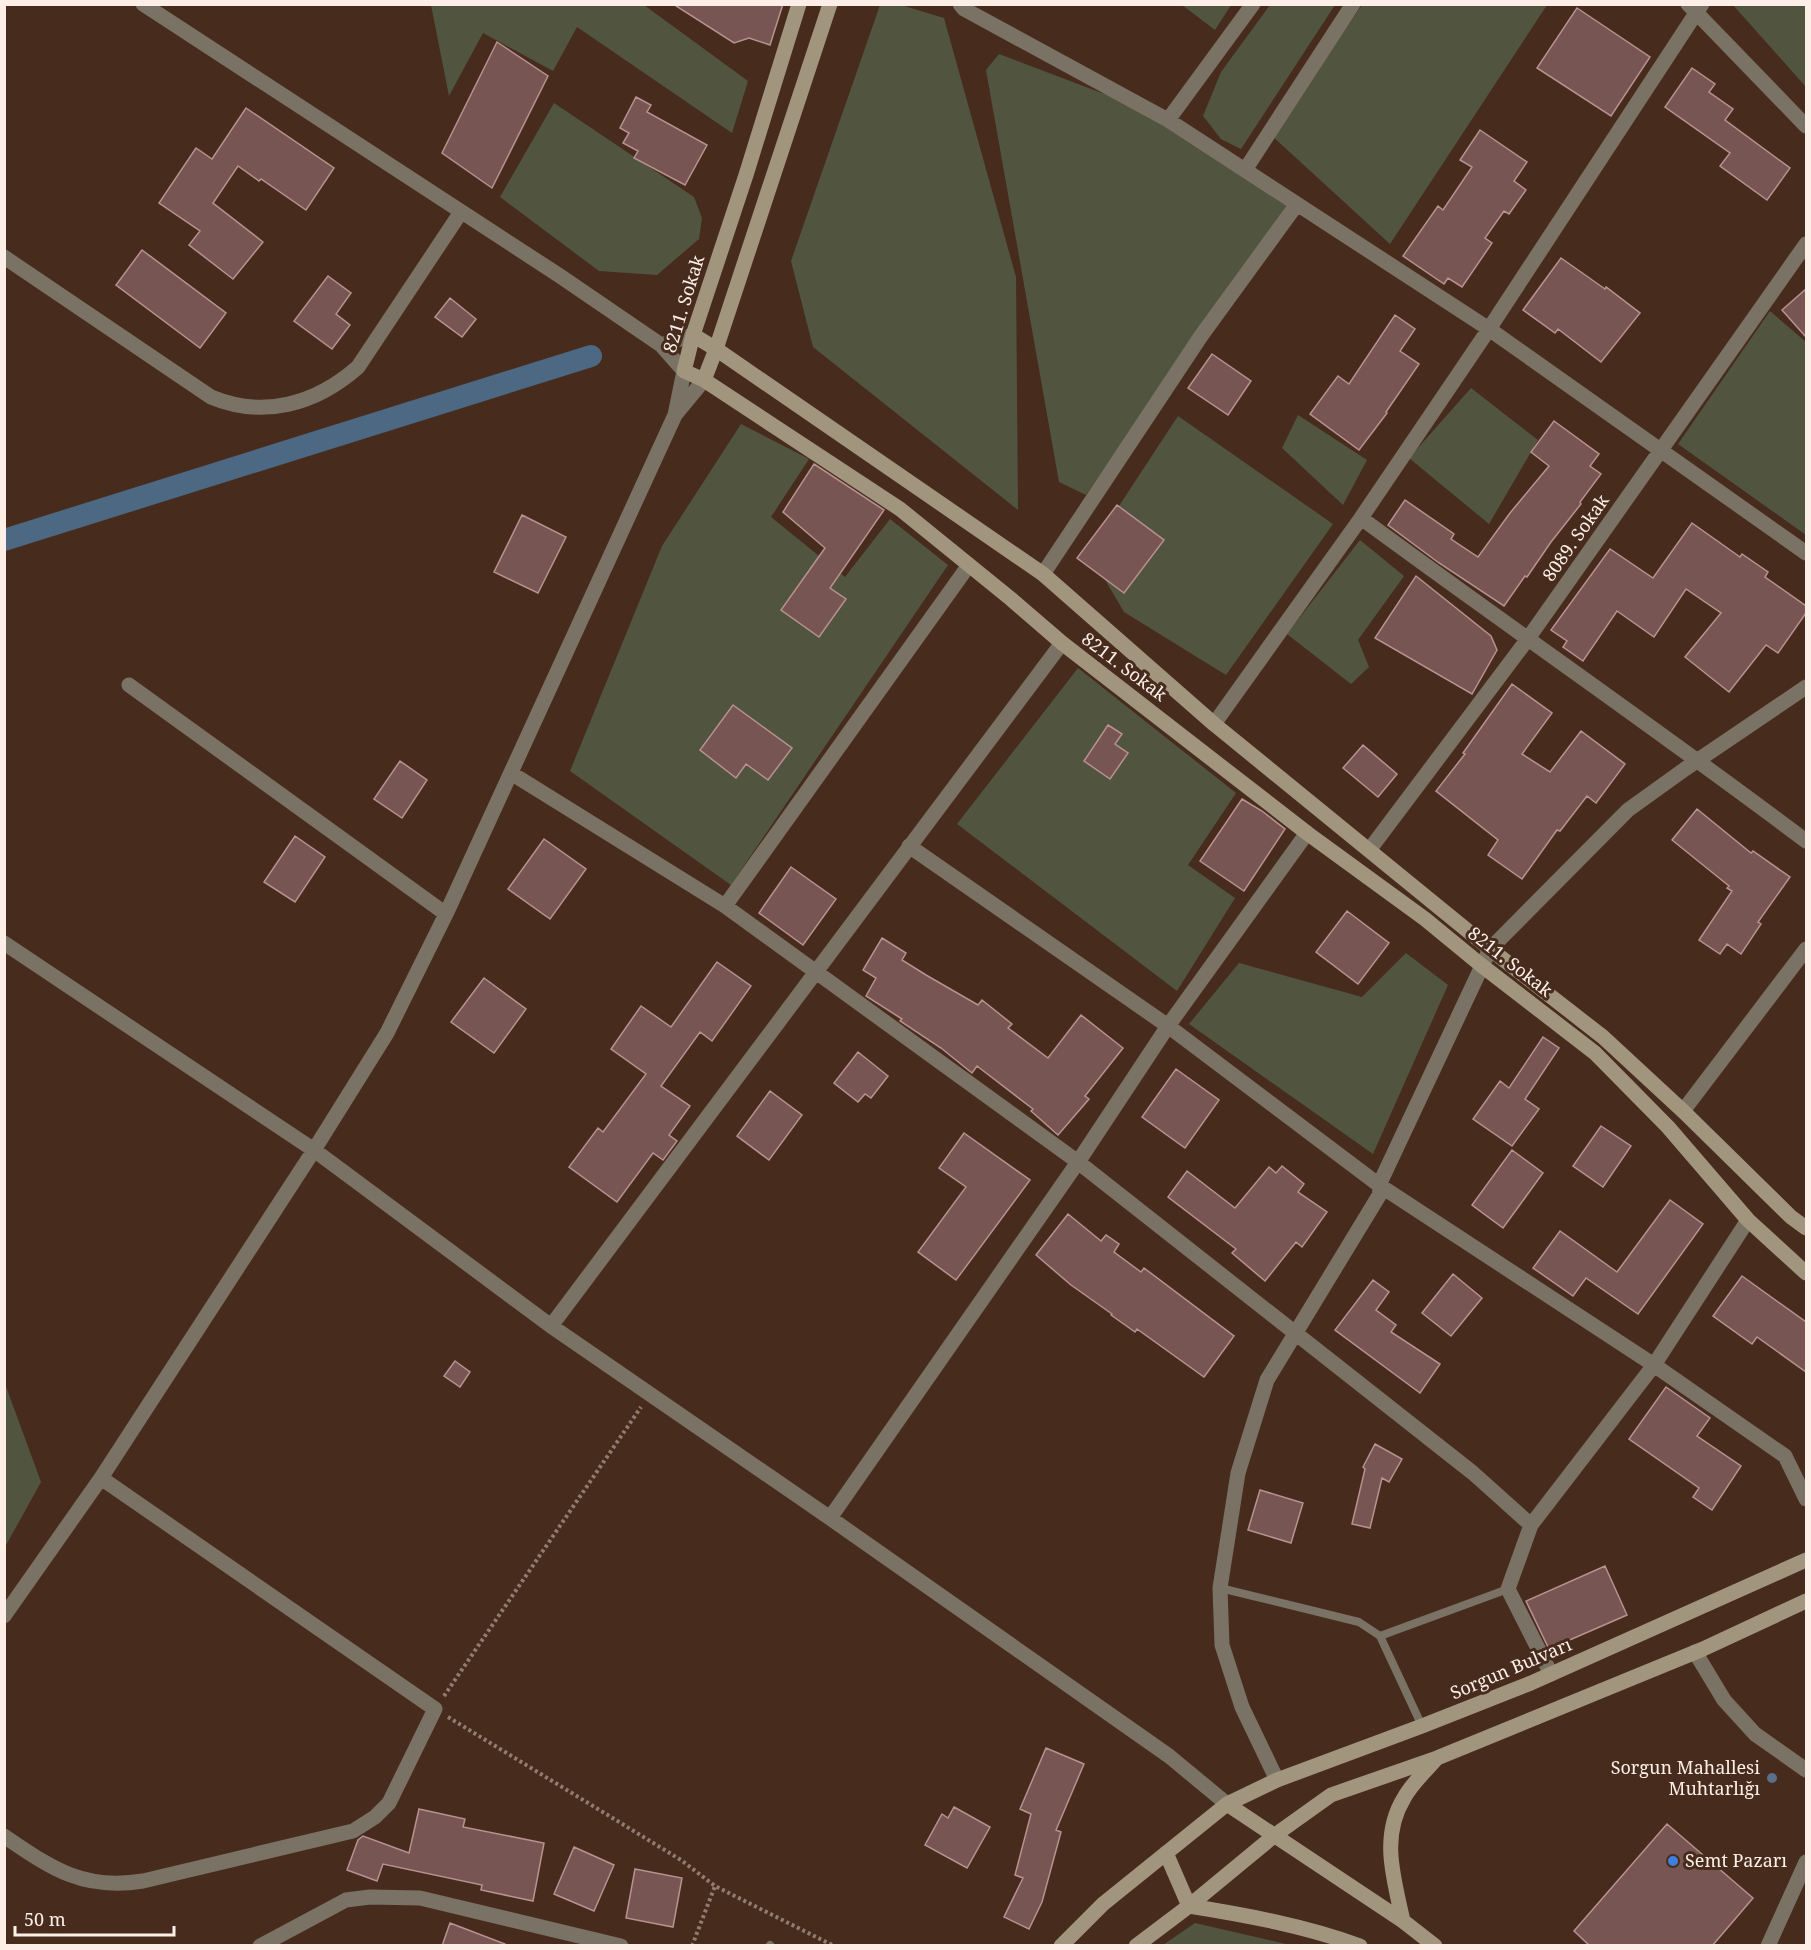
<svg xmlns="http://www.w3.org/2000/svg" width="1811" height="1950" viewBox="0 0 1811 1950" font-family="'Noto Serif',serif">
<rect width="100%" height="100%" fill="#472c1e"/>
<path fill="#51543f" d="M431 5H644L748 81 732 133 577 27 553 71 483 33 449 96Z
M880 5H901L944 18 1016 277 1018 510 813 347 791 261Z
M1182 5H1231L1215 30Z
M1270 5H1335L1241 149 1221 139 1203 116 1221 72Z
M1362 5H1547L1390 244 1271 135Z
M1733 5H1806V88V87Z
M999 54 1115 98 1245 170 1290 200 1086 495 1059 482 986 70Z
M554 103 694 197 702 218 699 239 657 275 599 271 500 197Z
M1770 311 1806 342V535L1678 444Z
M1471 388 1538 440 1489 524 1409 458Z
M1298 415 1367 460 1343 505 1282 448Z
M1178 416 1333 524 1226 675 1124 612 1097 566 1094 544Z
M741 424 809 459 771 517 845 577 890 519 948 565 731 885 570 771 662 546Z
M1360 540 1404 576 1358 640 1369 667 1351 684 1287 634Z
M1078 668 1236 793 1188 865 1235 898 1177 991 957 824Z
M1406 953 1448 985 1373 1154 1189 1024 1239 963 1362 997Z
M4 1381 41 1482 5 1547H4Z
M1195 1923 1290 1945H1163Z"/>
<g fill="none" stroke-linecap="round" stroke-linejoin="round">
<path stroke="#4c6882" stroke-width="22" d="M4 540 591 356"/>
</g>
<path fill="#775553" stroke="#b89290" stroke-width="1.5" d="M673 4H783L770 45 749 38 734 43Z
M1577 8 1650 57 1611 116 1537 68Z
M497 42 548 76 492 188 442 153Z
M1692 68 1715 84 1709 92 1733 109 1725 120 1790 168 1767 200 1720 166 1730 153 1665 107Z
M636 97 651 105 647 112 707 145 685 185 634 158 638 151 623 143 629 133 620 128Z
M246 108 334 168 306 210 261 179 259 181 238 166 213 203 263 242 233 279 189 245 200 231 159 203 196 148 212 159Z
M1480 130 1527 162 1514 181 1526 190 1509 214 1504 211 1485 238 1492 243 1462 287 1448 278 1444 284 1403 256 1438 206 1443 210 1472 167 1460 160Z
M142 250 226 313 200 348 116 285Z
M1561 258 1605 289 1606 287 1640 313 1601 362 1558 329 1555 333 1523 310Z
M328 276 351 293 336 314 350 325 332 349 294 321Z
M1806 289V337L1782 310Z
M450 298 476 319 462 337 435 317Z
M1395 315 1415 329 1400 351 1419 364 1386 412 1387 413 1359 450 1310 414 1338 376 1349 384Z
M1212 354 1251 381 1228 415 1188 388Z
M1554 421 1599 454 1590 466 1601 474 1580 502 1581 504 1551 542 1527 577 1525 576 1504 606 1439 563 1388 525 1405 500 1454 534 1451 539 1478 557 1510 513 1549 466 1531 452Z
M814 464 884 510 830 588 846 599 819 637 781 610 825 548 783 512Z
M1117 505 1164 540 1124 593 1077 558Z
M522 515 566 537 538 593 494 572Z
M1692 523 1740 557 1742 554 1768 572 1765 577 1806 606V613L1778 653 1766 645 1729 692 1685 657 1721 613 1686 589 1654 637 1617 611 1583 661 1563 647 1567 641 1551 630 1610 549 1653 578Z
M1416 576 1491 636 1497 650 1472 694 1375 638Z
M1512 684 1552 713 1522 754 1550 772 1581 731 1625 764 1596 803 1587 796 1560 831 1557 830 1522 879 1488 855 1498 840 1436 791 1465 754 1463 753Z
M733 705 792 748 768 780 746 764 736 778 700 750Z
M1108 725 1122 734 1115 744 1128 753 1110 779 1084 761Z
M1363 745 1397 774 1378 797 1343 768Z
M400 761 427 780 402 818 374 799Z
M1242 799 1262 811 1285 829 1244 891 1200 861Z
M1697 809 1751 853 1753 851 1790 877 1758 922 1761 924 1741 954 1727 944 1720 954 1699 940 1732 891 1727 888 1729 886 1672 840Z
M295 836 325 857 295 902 264 882Z
M544 839 586 869 550 919 508 889Z
M791 867 836 899 803 945 759 913Z
M1347 911 1389 943 1358 984 1316 952Z
M882 938 906 953 902 960 926 975 978 1005 982 1000 1012 1024 1008 1028 1048 1058 1081 1015 1123 1048 1085 1096 1089 1099 1058 1135 1031 1111 1033 1109 977 1066 972 1073 941 1048 900 1021 902 1019 866 996 876 978 863 970Z
M717 962 751 986 712 1041 700 1032 661 1086 690 1106 669 1135 677 1141 663 1160 653 1153 617 1202 569 1167 598 1128 603 1132 646 1074 611 1049 641 1006 671 1027Z
M484 978 526 1009 494 1053 451 1022Z
M1543 1037 1559 1048 1525 1099 1539 1109 1512 1146 1473 1119 1500 1081 1509 1088Z
M858 1052 888 1076 871 1098 865 1094 858 1102 834 1083Z
M1176 1069 1219 1100 1185 1148 1142 1117Z
M770 1091 802 1115 769 1160 737 1136Z
M1601 1126 1631 1146 1603 1187 1573 1166Z
M964 1133 1030 1180 956 1280 918 1252 966 1187 939 1168Z
M1512 1150 1543 1173 1503 1228 1472 1205Z
M1282 1166 1304 1184 1298 1192 1327 1212 1302 1247 1296 1242 1265 1281 1232 1253 1236 1249 1168 1197 1187 1171 1235 1208 1269 1167 1276 1173Z
M1670 1200 1703 1224 1638 1314 1586 1278 1573 1296 1533 1268 1560 1231 1617 1272Z
M1068 1214 1101 1241 1106 1235 1119 1244 1114 1252 1141 1272 1144 1268 1234 1336 1204 1377 1137 1329 1135 1332 1111 1315 1112 1314 1071 1285 1036 1255Z
M1453 1274 1482 1298 1451 1336 1422 1313Z
M1742 1276 1806 1322V1372L1757 1337 1752 1344 1713 1316Z
M1373 1280 1389 1292 1376 1310 1396 1325 1391 1332 1440 1364 1420 1393 1335 1330Z
M455 1361 470 1372 460 1387 444 1376Z
M1666 1387 1710 1418 1697 1436 1741 1466 1712 1510 1693 1497 1699 1488 1629 1439Z
M1375 1444 1402 1459 1389 1482 1382 1478 1370 1528 1352 1524 1365 1469 1363 1467Z
M1260 1490 1303 1503 1291 1543 1248 1530Z
M1605 1566 1627 1615 1549 1649 1526 1601Z
M1046 1748 1084 1764 1056 1830 1061 1832 1042 1902 1029 1929 1004 1917 1023 1878 1015 1875 1031 1814 1020 1809Z
M954 1807 990 1827 967 1868 925 1845 942 1814 948 1818Z
M419 1809 465 1819 463 1827 544 1843 533 1901 481 1890 482 1885 383 1864 377 1881 347 1870 358 1840 363 1836 409 1853Z
M1667 1824 1753 1898 1712 1946H1590L1574 1931Z
M574 1847 614 1865 594 1911 554 1894Z
M635 1869 682 1878 673 1927 626 1918Z
M450 1923 505 1944V1946H442Z"/>
<g fill="none" stroke-linecap="round" stroke-linejoin="round">
<path stroke="#927c71" stroke-width="4" stroke-dasharray="3 3" stroke-linecap="butt" d="M444 1696 641 1407
M448 1717 681 1860 715 1886 834 1946
M692 1946 715 1886"/>
<path stroke="#7a7264" stroke-width="8" d="M1220 1588 1359 1622 1380 1636 1508 1589
M1380 1636 1422 1726
M770 1945 771 1946"/>
<path stroke="#7a7264" stroke-width="15" d="M960 4 964 9 1168 120 1489 329 1806 553
M1688 4 1806 126
M1168 120 1253 4
M1245 170 1353 4
M4 257 211 397C264 419 316 404 358 367L461 212
M661 345 693 335
M675 415 704 380
M1361 518C1509 627 1660 731 1806 841
M1043 574 1201 336 1297 204
M129 685 446 914
M1214 724 1361 518 1489 329 1702 4
M511 773 725 906 1078 1162 1473 1473 1531 1525
M909 846 1168 1026 1379 1185 1654 1365 1785 1456 1806 1499
M1370 849 1527 640 1806 244
M725 906 969 565
M4 943 314 1150 551 1326 830 1518 1169 1756 1227 1804
M1683 1111 1806 949
M551 1326 1062 643
M830 1518 1078 1162 1168 1026 1307 833
M4 1616 101 1478
M1695 1652 1724 1700 1755 1734 1806 1770
M1551 1674 1508 1589 1531 1525 1654 1365 1748 1220
M1277 1780 1242 1707 1222 1645 1220 1588 1238 1473 1267 1380 1380 1194 1379 1185 1490 949 1628 810 1685 769 1806 687
M4 1836C51 1868 83 1891 143 1881L353 1831 375 1817 389 1803 435 1709 101 1478 314 1150 387 1033 446 914 675 415 684 371 661 345 560 276 143 4
M260 1946 346 1900 370 1897 420 1898 621 1946
M1768 1946 1806 1862"/>
<path stroke="#a2957e" stroke-width="15" d="M799 4 746 175 693 335 684 371 704 380 900 509 1011 599 1062 643 1307 833 1425 919 1481 965 1595 1053 1668 1127 1748 1220 1806 1273
M693 335 716 349 1043 574 1214 724 1490 949 1603 1037 1683 1111 1791 1217 1806 1228
M704 380 716 349 830 4
M1227 1804 1403 1921 1435 1946
M1166 1853 1189 1906
M1189 1906C1246 1915 1305 1926 1360 1946
M1403 1921C1394 1879 1380 1837 1404 1798 1412 1783 1426 1771 1437 1758
M1061 1946 1103 1904 1227 1804 1277 1780 1422 1726 1531 1683 1806 1560
M1136 1946 1189 1906 1275 1835 1331 1795 1437 1758 1703 1649 1806 1601"/>
</g>
<circle fill="#5c6f8a" stroke="#472c1e" stroke-width="2" cx="1772" cy="1778" r="6"/>
<circle fill="#3f7fe0" stroke="#472c1e" stroke-width="2" cx="1673" cy="1861" r="6"/>
<g text-anchor="middle" stroke-width="6" stroke-linejoin="round" paint-order="stroke">
<g font-size="18" fill="#fdefe8" stroke="#472c1e">
<text transform="translate(684 304) rotate(-73)" y="6">8211. Sokak</text>
<text transform="translate(1576 538) rotate(-55)" y="6">8089. Sokak</text>
<text transform="translate(1124 667) rotate(37)" y="6">8211. Sokak</text>
<text transform="translate(1510 962) rotate(38)" y="6">8211. Sokak</text>
<text transform="translate(1511 1669) rotate(-23)" y="6">Sorgun Bulvarı</text>
</g>
<g font-size="18" fill="#fdefe8" stroke="#472c1e" text-anchor="end">
<text x="1760" y="1774">Sorgun Mahallesi<tspan x="1760" dy="21">Muhtarlığı</tspan></text>
<text x="1685" y="1867" text-anchor="start">Semt Pazarı</text>
</g>
</g>
<rect width="1811" height="1950" fill="none" stroke="#fdefe8" stroke-width="12"/>
<path d="M15 1926v9h159v-9" fill="none" stroke="#fdefe8" stroke-width="3"/>
<text x="24" y="1926" font-size="18" fill="#fdefe8" stroke="#472c1e" stroke-width="4.5" paint-order="stroke">50 m</text>
</svg>
